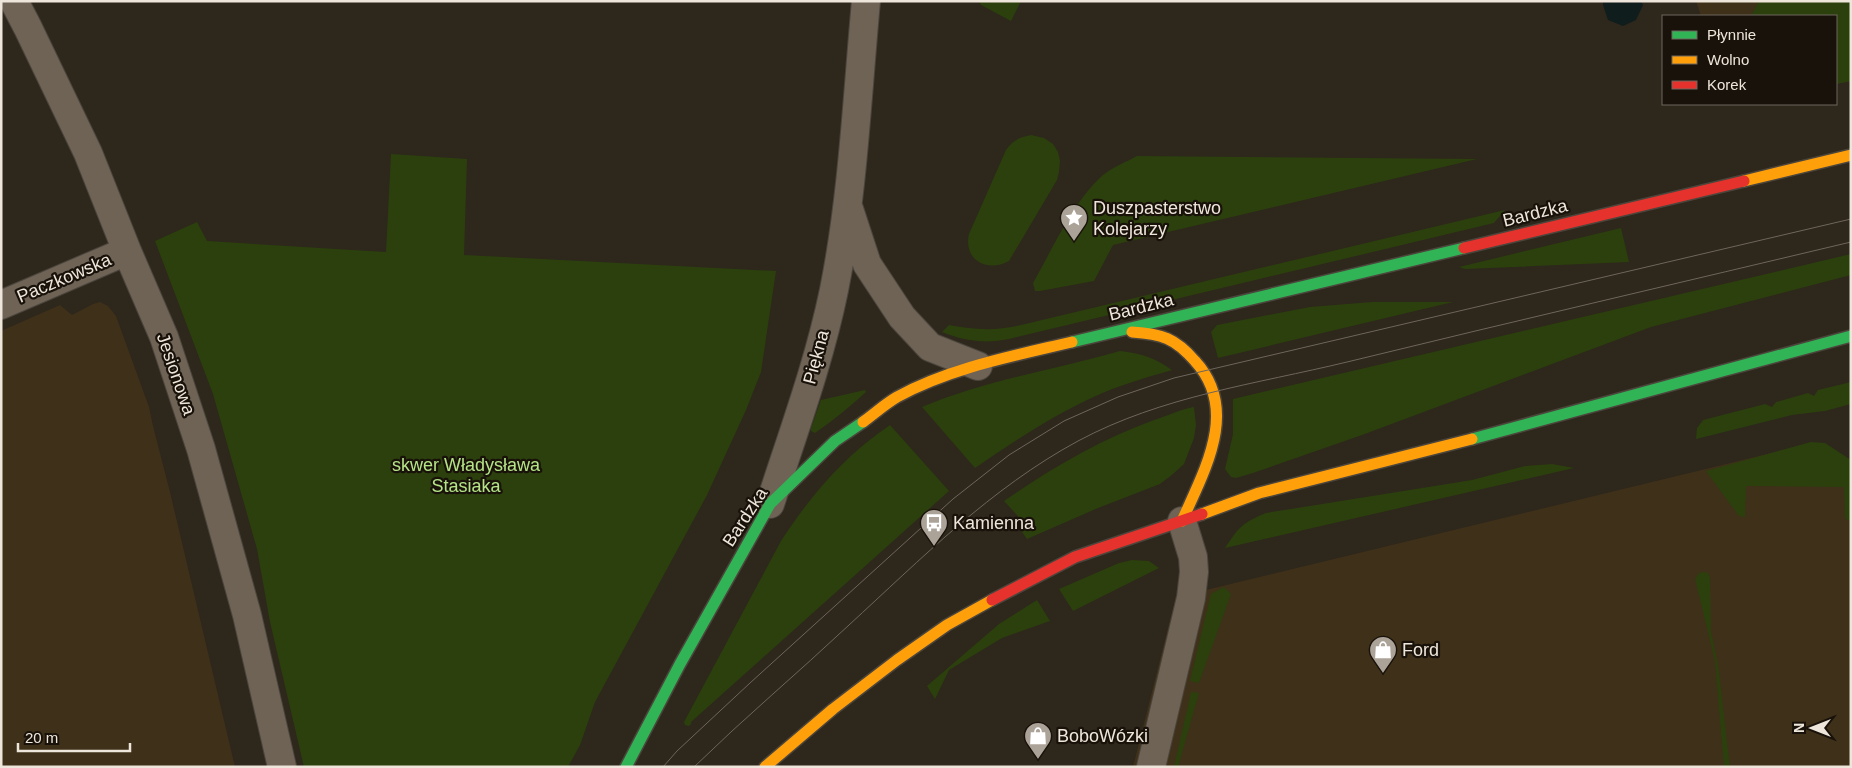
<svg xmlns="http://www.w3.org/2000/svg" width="1852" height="768" viewBox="0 0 1852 768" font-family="Arial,sans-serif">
<rect width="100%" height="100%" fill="#2e271c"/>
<path fill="#3f3019" d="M1696 1H1851V81L1836 84V16H1701Z
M100 302 108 306 116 316 149 407 153 426 170 492 235 767H1V331L60 305 72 315 93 304Z
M1805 445 1851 462V767H1133L1176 596 1210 589Z"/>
<path fill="#2b400d" d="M979 1H1021L1011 21 981 5Z
M1759 1H1851V81L1836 84V16H1751Z
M1031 135 1044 138 1053 144 1058 152 1060 161 1059 172 1057 180 1009 261C987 273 963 260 969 234L1006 150C1013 140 1020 137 1031 135Z
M391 154 467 159 464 255 776 271 761 372 746 410 707 495 595 702 580 745 568 767H304L270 622 257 549 213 394 155 241 197 222 207 241 386 252Z
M1137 156 1477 159 1113 245 1094 281 1040 291H1035L1033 283C1052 250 1074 200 1103 175 1113 167 1126 162 1137 156Z
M1505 210 1494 223 1009 339C985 344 965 341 942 332L949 325C975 330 996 331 1021 325Z
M1621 228 1629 262 1465 269 1459 267Z
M1851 254V275L1651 327 1362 435 1253 473 1236 478 1231 477 1225 469 1233 434V399Z
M1372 302H1453L1218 358 1211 332 1217 325 1310 307Z
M1120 351C1141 353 1155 358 1172 370 1141 379 1110 388 1081 403 1044 421 1009 445 975 468L922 407C986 380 1054 370 1120 351Z
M1851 382V404L1825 411 1792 415 1696 439 1697 428 1703 420 1765 404 1772 407 1776 402 1808 393 1814 396 1818 390Z
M865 390 866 392C850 407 832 421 815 433L811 431V428L821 400Z
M1194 407 1196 425 1194 438 1184 464 1173 474 1160 484 1098 508 1027 539 1020 529 1026 525 1004 501C1052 468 1099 440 1154 420 1167 416 1181 409 1194 407Z
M890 425 949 491 691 722V724L689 726 685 725 684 722 781 541C811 495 844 456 890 425Z
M1811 442 1825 443 1851 460V520H1847L1845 517 1844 487 1746 486 1745 517 1739 516 1706 471Z
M1552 464 1574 468 1225 548C1239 527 1242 523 1266 513L1472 480 1525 466Z
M1132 560 1149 561 1159 568 1073 611 1059 589 1119 563Z
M1703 572 1708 573 1710 578 1711 632 1718 665 1730 767H1724L1715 661 1695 579 1699 573Z
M1224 587 1231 594 1199 683 1190 681 1211 594Z
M1037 600 1050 621 1002 638 949 670 935 699 927 686 999 624Z
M1191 692 1199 693 1178 767H1174Z"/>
<path fill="#101d1d" d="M1603 1H1641L1643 5 1636 20 1623 26 1608 20 1603 5Z"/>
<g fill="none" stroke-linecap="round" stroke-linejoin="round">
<defs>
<path id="street" d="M14 1 28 28 88 153 127 251 164 337 201 449 247 615 282 767
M849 209 867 264 902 317 930 347 978 366
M1 305 127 251
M770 504C793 433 819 363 834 290 853 195 857 98 866 1
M1151 767 1191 598 1194 572 1193 557 1182 521"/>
<path id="fast" d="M1072 342 1464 248
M1472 439 1851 336
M626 767 680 664 770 504 835 441 863 422"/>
<path id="slow" d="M1744 181 1851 155
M1132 332C1162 334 1175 338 1195 361 1240 410 1204 471 1182 521
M863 422C874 414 885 404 897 397 950 368 1013 356 1072 342
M1202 514 1259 493 1472 439
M765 767 833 709 897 660 947 625 992 600"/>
<path id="jam" d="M1464 248 1744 181
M992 600 1075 557 1202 514"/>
</defs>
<use href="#street" stroke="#4b453c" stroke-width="30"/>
<use href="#fast" stroke="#4b453c" stroke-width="14"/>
<use href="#slow" stroke="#4b453c" stroke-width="14"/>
<use href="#jam" stroke="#4b453c" stroke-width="14"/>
<use href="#street" stroke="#6f6356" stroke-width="28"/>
<use href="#fast" stroke="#30b455" stroke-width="11"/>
<use href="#slow" stroke="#ff9f0a" stroke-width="11"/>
<use href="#jam" stroke="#e5322d" stroke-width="11"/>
<path stroke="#6e655b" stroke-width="1" d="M663 767 677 751 750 683 953 499 1009 455 1064 421 1118 397 1174 378 1851 219
M694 767C744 718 798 673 849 625 921 559 991 488 1078 441 1162 396 1256 384 1347 362 1515 321 1683 282 1851 242"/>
</g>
<defs>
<symbol id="sight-pin" viewBox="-11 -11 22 30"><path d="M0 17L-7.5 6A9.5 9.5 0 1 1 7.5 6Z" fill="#aba398" stroke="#18120a"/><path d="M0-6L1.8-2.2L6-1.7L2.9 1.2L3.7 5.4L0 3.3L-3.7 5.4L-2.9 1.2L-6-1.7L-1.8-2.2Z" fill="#fff"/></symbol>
<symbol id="bus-pin" viewBox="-11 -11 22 30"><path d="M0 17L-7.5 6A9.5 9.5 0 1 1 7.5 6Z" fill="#aba398" stroke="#18120a"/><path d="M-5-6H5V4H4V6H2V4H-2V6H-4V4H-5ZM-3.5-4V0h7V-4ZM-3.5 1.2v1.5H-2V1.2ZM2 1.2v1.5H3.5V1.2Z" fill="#fff"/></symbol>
<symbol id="shop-pin" viewBox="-11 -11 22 30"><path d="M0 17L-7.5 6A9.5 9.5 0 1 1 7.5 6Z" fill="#aba398" stroke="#18120a"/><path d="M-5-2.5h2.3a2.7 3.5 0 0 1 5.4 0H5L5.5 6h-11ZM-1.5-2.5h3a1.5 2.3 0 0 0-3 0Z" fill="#fff"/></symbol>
</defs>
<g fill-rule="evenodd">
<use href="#sight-pin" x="1058" y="202" width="32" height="43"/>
<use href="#bus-pin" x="918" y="507" width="32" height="43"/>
<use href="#shop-pin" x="1367" y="634" width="32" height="43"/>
<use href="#shop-pin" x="1022" y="720" width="32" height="43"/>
</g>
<g text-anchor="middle" stroke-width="4.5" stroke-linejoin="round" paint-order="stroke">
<g font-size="18" fill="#efe6db" stroke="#18120a" text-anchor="start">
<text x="1093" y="214">Duszpasterstwo<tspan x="1093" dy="21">Kolejarzy</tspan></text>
<text x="953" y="529">Kamienna</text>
<text x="1402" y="656">Ford</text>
<text x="1057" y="742">BoboWózki</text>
</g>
<g font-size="18" fill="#efe6db" stroke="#18120a">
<text transform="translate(1535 213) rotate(-14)" y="6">Bardzka</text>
<text transform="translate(64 278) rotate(-23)" y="6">Paczkowska</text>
<text transform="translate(1141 307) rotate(-14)" y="6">Bardzka</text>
<text transform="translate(816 357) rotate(-75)" y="6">Piękna</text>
<text transform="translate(176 374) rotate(71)" y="6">Jesionowa</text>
<text transform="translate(745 517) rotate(-57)" y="6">Bardzka</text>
</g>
<g font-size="18" fill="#b4e486" stroke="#18120a">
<text x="466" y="471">skwer Władysława<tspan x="466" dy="21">Stasiaka</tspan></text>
</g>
</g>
<rect width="1852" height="768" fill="none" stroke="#efe6db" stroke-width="5"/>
<rect x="1662" y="15" width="175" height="90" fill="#18120a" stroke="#6e675e"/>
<rect x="1672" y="31" width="25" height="8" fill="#30b455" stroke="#6e675e"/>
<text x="1707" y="40" font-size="15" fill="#efe6db">Płynnie</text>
<rect x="1672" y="56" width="25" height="8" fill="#ff9f0a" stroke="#6e675e"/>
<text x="1707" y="65" font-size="15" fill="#efe6db">Wolno</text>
<rect x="1672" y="81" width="25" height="8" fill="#e5322d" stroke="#6e675e"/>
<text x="1707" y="90" font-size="15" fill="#efe6db">Korek</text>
<g transform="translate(1812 728) rotate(270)" stroke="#18120a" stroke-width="4" paint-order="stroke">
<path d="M0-4L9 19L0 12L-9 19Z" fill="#efe6db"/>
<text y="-8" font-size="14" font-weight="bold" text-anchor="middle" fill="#efe6db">N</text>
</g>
<path d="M18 743v8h112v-8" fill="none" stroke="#efe6db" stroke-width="2.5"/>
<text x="25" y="743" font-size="15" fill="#efe6db" stroke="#18120a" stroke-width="4" paint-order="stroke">20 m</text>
</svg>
